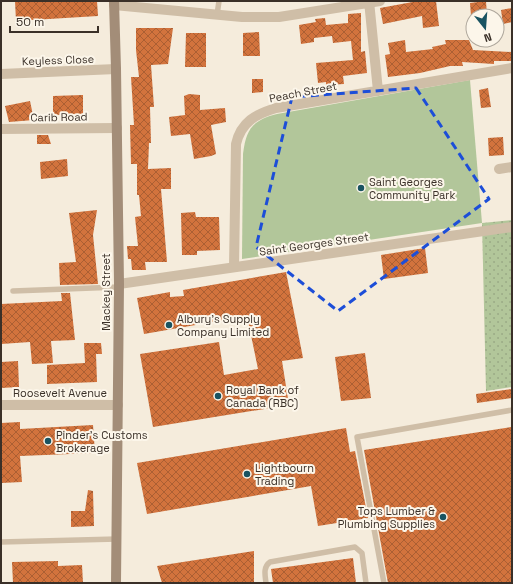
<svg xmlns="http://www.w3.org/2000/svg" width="513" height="584" viewBox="0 0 513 584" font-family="'Space Grotesk',sans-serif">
<defs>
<pattern id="grass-dots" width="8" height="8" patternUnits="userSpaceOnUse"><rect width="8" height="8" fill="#b2c69a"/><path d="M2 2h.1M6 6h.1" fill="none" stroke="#9aaa85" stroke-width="1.8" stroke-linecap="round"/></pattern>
<pattern id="building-cross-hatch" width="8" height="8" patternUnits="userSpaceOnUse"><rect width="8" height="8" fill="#d2733d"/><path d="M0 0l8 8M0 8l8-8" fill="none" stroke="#ab5f33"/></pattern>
</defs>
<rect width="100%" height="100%" fill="#f5ecdc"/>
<path fill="url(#grass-dots)" d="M512 220V387L486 391 482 223Z"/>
<path fill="#b2c69a" d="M470 80 482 223 242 259 243 154C246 129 253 120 277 114Z"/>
<path fill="url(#building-cross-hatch)" d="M15 1H97L98 16 16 21Z
M418 1H436L439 26 423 28 422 16 383 24 380 8Z
M486 1 487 16H471L470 3Z
M512 8V22L503 24 501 10Z
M361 13V52L365 51 367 73 343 76 344 84 326 85V82L318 83 316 63 353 60 351 41 333 43 332 36 314 38V42L301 44 299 25 316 22 315 19 325 18 326 25 348 23V14Z
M136 28H173L168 64 151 65 154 107H150L151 143H149L148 169 171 168V189H161L167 262H145L146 270H132L131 259H128L127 246H138L135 217 141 216 139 195H137V164H131L130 125H134L131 77H139L136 50Z
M259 32 260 56H243V33Z
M186 33H206V67H185Z
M405 40 406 52 433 49 432 47 446 44 445 40H469L473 50 512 52V61H494V64L462 62 463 66H450L420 73 388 77 385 55 390 54 388 43Z
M252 79H263V92L252 93Z
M488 88 491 107 481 108 479 90Z
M189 94 200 95V110L225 108 226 122 211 125 216 154 211 156 194 159 190 134 171 136 169 117 185 115 184 96Z
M83 95V114L53 115V96Z
M30 101 34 120 9 122 5 106Z
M37 135H48L51 144H37Z
M503 137 504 155 489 156 488 138Z
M67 159 68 176 41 179 40 162Z
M97 210 93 235 98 284 60 285 59 263 76 262 69 213Z
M195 212 196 217H219L220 250 197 251V255H182L181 213Z
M425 248 428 273 384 279 381 255Z
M286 272 303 358 282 361 289 405 153 427 140 354 219 342 224 375 258 369 247 316 144 334 137 298 170 292V297L184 296 183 290Z
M61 293H70L75 340 51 341 53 363 32 364 30 342 1 344V304L62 301Z
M84 343H101L102 354H96L97 382 47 384V365L85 363Z
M365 353 371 398 341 401 335 357Z
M18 361 19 387 1 388V362Z
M512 389V398L477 403 476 394Z
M20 422V429L93 425 95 453 20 456 22 482 1 483V423Z
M511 427 512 583H388L364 450Z
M346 428 350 452 355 451 368 518 318 526 311 486 147 514 137 463Z
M88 490 93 491 94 526 71 527V511H85Z
M254 551V583H162L157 566Z
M353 558 356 583H273L271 569Z
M58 561V566L82 565 83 583H13L12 562Z"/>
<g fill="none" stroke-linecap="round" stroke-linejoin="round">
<path stroke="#cfbea7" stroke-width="5.5" d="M217 15 219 1
M13 291 119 287
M1 542 117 539
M266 583C265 575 263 567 270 562L355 547 362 553 366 583
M384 583 357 437 512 410"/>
<path stroke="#cfbea7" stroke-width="10" d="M369 1 378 91
M114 5 242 17H279L380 1
M1 74 116 69
M1 129 117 128
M499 169 512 167
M234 267 236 144C241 122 256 114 276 108L512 68
M119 284 512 227
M1 405H118"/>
<path stroke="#a38d78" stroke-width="10" d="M114 1 116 69 119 284 116 583"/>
</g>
<path fill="none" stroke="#1d4ed8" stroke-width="3" stroke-dasharray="8 5" stroke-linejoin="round" d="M416 88 489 199 338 311 256 247 292 97Z"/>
<g fill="#195361" stroke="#fcf6ea" stroke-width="1.5">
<circle cx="361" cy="188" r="4"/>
<circle cx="169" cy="325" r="4"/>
<circle cx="218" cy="396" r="4"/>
<circle cx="48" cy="441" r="4"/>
<circle cx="247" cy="474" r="4"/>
<circle cx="443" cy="517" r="4"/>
</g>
<g text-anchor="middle" stroke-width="4" stroke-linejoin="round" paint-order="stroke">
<g font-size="11" fill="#3a3028" stroke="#fcf6ea">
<text transform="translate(58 60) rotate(-2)" y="4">Keyless Close</text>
<text transform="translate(303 92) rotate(-11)" y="4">Peach Street</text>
<text transform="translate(59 117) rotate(-1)" y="4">Carib Road</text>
<text transform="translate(314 244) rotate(-8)" y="4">Saint Georges Street</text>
<text transform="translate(106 292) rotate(-90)" y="4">Mackey Street</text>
<text x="60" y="397">Roosevelt Avenue</text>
</g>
<g font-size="11" fill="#3a3028" stroke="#fcf6ea" text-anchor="start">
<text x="369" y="186">Saint Georges<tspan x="369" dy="13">Community Park</tspan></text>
<text x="177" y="323">Albury's Supply<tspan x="177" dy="13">Company Limited</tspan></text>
<text x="226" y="394">Royal Bank of<tspan x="226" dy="13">Canada (RBC)</tspan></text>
<text x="56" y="439">Pinder's Customs<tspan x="56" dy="13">Brokerage</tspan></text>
<text x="255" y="472">Lightbourn<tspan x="255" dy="13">Trading</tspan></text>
<text x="435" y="515" text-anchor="end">Tops Lumber &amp;<tspan x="435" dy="13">Plumbing Supplies</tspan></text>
</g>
</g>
<rect width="513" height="584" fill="none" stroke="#3a3028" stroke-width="4"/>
<g transform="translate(485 28) rotate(163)"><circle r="19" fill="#fcf6ea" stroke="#aea79c"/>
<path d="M0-3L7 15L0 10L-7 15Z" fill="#195361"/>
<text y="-6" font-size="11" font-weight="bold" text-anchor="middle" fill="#3a3028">N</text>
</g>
<path d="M10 26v6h88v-6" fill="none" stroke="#3a3028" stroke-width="2"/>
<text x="16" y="26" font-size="12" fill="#3a3028" stroke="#fcf6ea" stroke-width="3" paint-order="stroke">50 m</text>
</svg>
